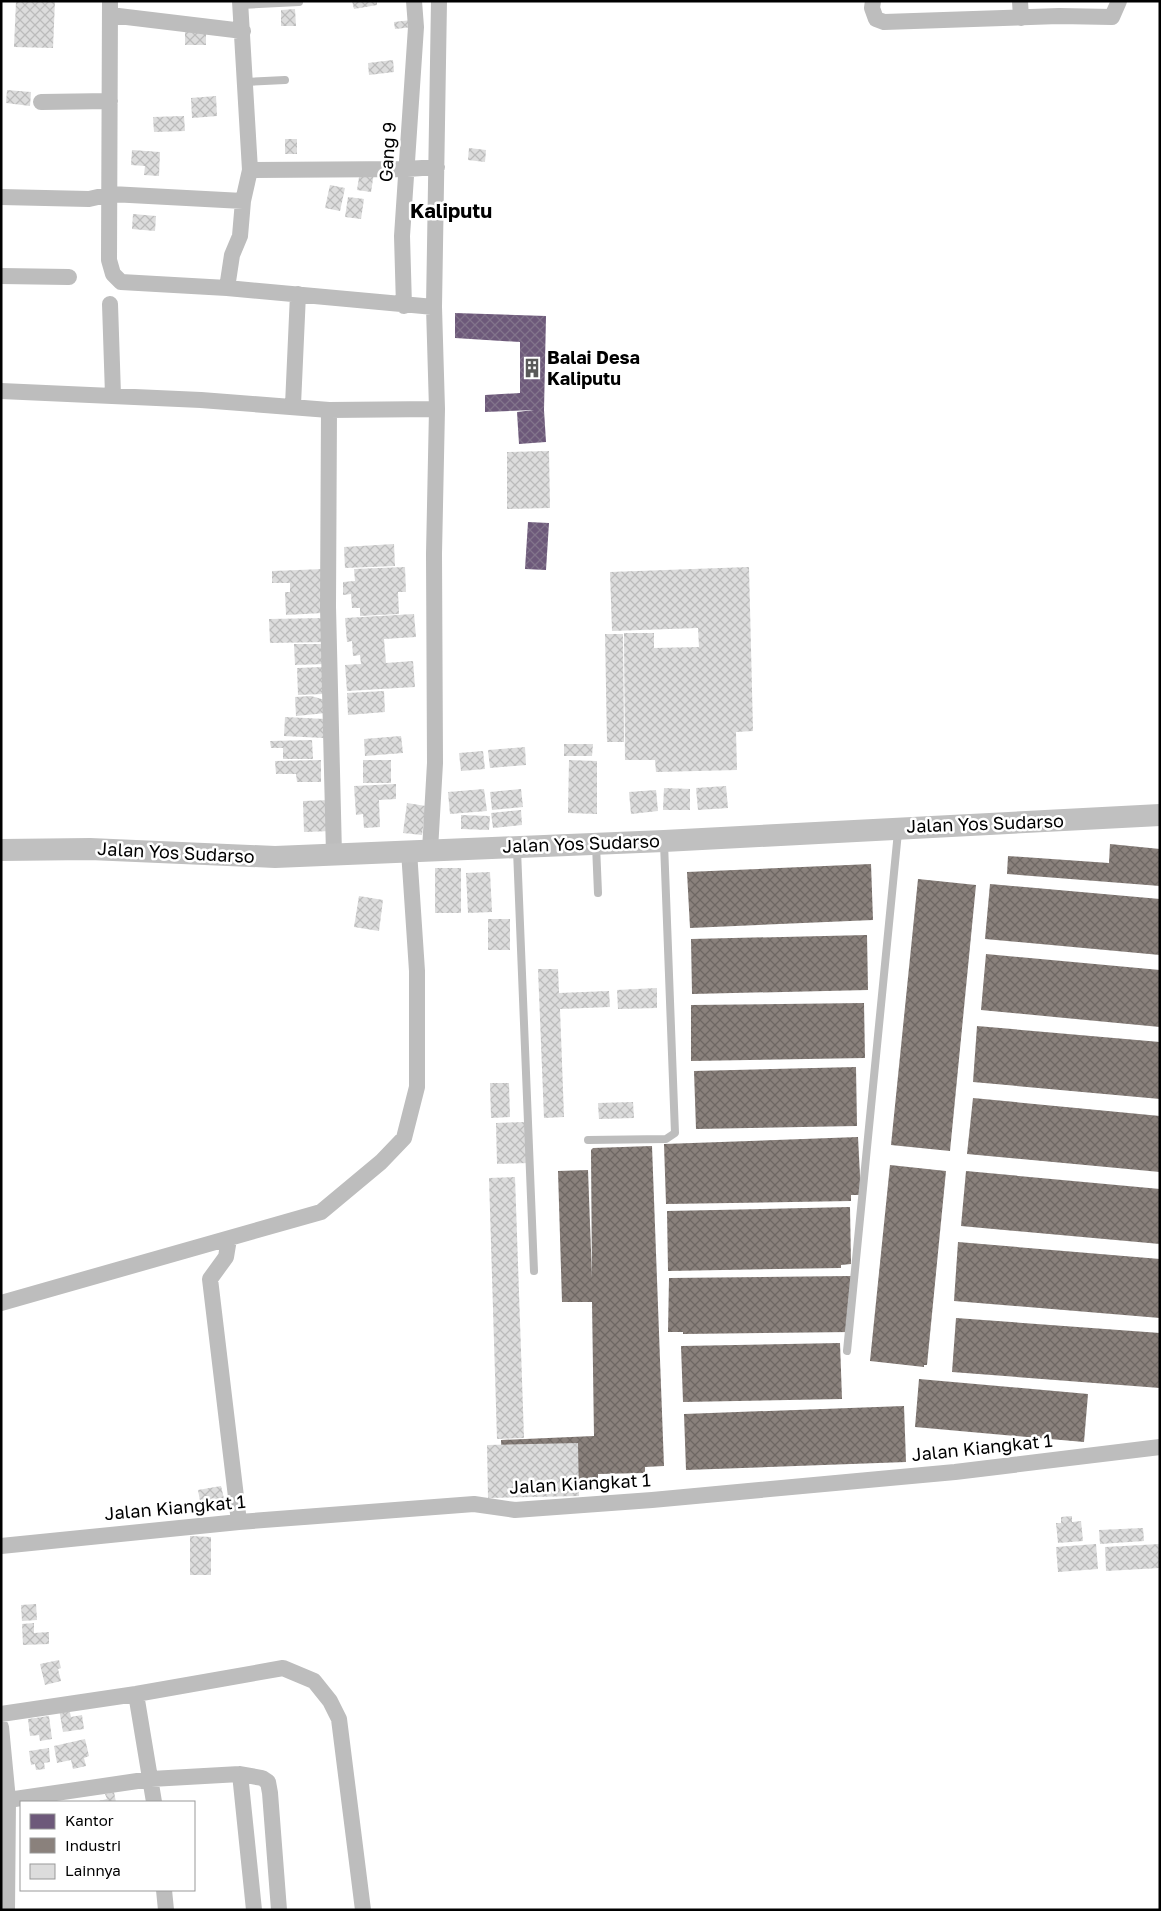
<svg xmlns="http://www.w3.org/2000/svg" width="1161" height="1911" viewBox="0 0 1161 1911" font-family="'Golos Text',sans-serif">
<defs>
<pattern id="offices-cross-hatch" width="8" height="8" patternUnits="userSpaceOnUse" patternTransform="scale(1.25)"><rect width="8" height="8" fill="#6d597a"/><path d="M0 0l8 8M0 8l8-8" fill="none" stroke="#82748b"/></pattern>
<pattern id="industry-cross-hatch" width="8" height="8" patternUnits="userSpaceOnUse" patternTransform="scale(1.25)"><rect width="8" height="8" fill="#8a817c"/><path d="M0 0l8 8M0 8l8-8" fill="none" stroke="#6e6763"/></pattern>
<pattern id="building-cross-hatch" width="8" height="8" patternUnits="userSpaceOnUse" patternTransform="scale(1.25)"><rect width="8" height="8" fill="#dcdcdc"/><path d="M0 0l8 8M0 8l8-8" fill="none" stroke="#bbb"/></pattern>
</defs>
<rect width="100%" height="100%" fill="#fff"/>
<path fill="url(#offices-cross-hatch)" d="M455 313 546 316 544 410 546 442 519 444 517 412 534 410 485 412V395L520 393V342L455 338Z
M528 522 549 523 546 570 525 569Z"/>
<path fill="url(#industry-cross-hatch)" d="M1110 844 1160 849V886L1007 874 1008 856 1109 863Z
M871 864 873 920 690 928 687 872Z
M918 879 976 885 950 1151 891 1145Z
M990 884 1160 899V955L985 939Z
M867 935 868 990 692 994 691 939Z
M986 954 1160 970V1027L981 1010Z
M864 1003 865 1058 691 1061V1005Z
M977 1026 1160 1042V1099L973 1082Z
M856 1067 857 1126 696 1129 694 1071Z
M973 1098 1160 1116V1172L967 1154Z
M858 1137 861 1195H851V1201L666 1204 664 1144Z
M652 1146 664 1466 645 1467V1473L598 1474V1490L517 1495 503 1485 501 1440 594 1436 592 1302H562L558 1171 588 1170 592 1278 591 1150 593 1148Z
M890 1165 946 1171 927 1365H924V1367L870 1361Z
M966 1171 1160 1189V1244L961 1226Z
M850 1207 851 1264 841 1265V1268L668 1271 667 1211Z
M958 1242 1160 1259V1318L954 1301Z
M851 1276 852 1332 683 1334V1332H668L669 1278Z
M956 1318 1160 1333V1388L952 1372Z
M840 1343 842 1399 683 1402 681 1346Z
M919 1379 1088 1394 1084 1442 915 1427Z
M904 1406 906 1462 686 1470 684 1414Z"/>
<path fill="url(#building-cross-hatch)" d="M16 1H55L53 48 14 47Z
M352 1H377V5L354 9Z
M295 9 296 26H281V10Z
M412 20 413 27 395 29 394 22Z
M185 27H206V45H185Z
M393 60 394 72 369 75 368 63Z
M7 90 31 92 30 106 6 103Z
M216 96 217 116 192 118 191 98Z
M184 116 185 131 154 132 153 117Z
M285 139H297V154H285Z
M469 148 486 150 485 162 468 160Z
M132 150 160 152 159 176 144 175 145 166 131 165Z
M360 171 374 173 371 192 357 190Z
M330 185 345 188 340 211 325 208Z
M348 197 364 199 361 219 345 217Z
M133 214 156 216 155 231 132 229Z
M549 451 550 508 507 509V452Z
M394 544 395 566 345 568 344 547Z
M405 567 406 592H398L399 614 360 616V608H352L351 594 343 595V582L355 581 354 569Z
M749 567 753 731 736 732 737 770 656 772 655 760H625L624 633H654V648L699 647 698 628 612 631 610 572Z
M324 569 322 613 286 615 285 592H290V583H272V571Z
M414 614 416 637 384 639 386 663 413 661 415 687 347 691 345 665 361 664 360 655 353 656 352 641 347 642 345 618Z
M327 618 328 642 270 643 269 619Z
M605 634H623L624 742H607Z
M294 644H326V664L295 665Z
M322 667 323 694 298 695 297 668Z
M384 691 385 712 348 715 347 693Z
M311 696 325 700 326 713 296 716 295 697Z
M285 717 325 719 324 738 284 736Z
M401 736 403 753 365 756 364 739Z
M312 740 313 759H283V748H271L270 741Z
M564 744H593L592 756H564Z
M525 747 526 765 490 768 488 750Z
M483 751 485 769 461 771 459 753Z
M321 760V782H297L296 774H276L275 761Z
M363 760H391V783H363Z
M569 760 597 761V814L568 813Z
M396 784V799L379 800 380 827 364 828 363 814 356 815 354 786Z
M726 786 728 808 698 810 696 788Z
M664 788 690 789V810H663Z
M484 789 487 811 450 814 448 792Z
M521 789 523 807 492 810 490 792Z
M656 790 658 811 631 814 629 792Z
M331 800 332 831 304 832 303 801Z
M407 803 426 806 422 835 403 833Z
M521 810 522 825 493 828 491 813Z
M461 815 490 816 489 830 461 829Z
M435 868H461V913H435Z
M490 872 492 912 468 913 466 873Z
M359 896 383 900 379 931 354 927Z
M488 919H510V950H488Z
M538 969H558L559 993 609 991 610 1007 560 1009 564 1117 544 1118Z
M657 988V1008L618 1009 617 990Z
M490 1083H509L510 1117 491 1118Z
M633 1102 634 1118 599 1119 598 1103Z
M527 1122 528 1163 497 1164 496 1123Z
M515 1177 524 1438 497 1439 489 1178Z
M578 1443 579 1496 488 1498 487 1445Z
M221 1486 226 1507 202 1512 198 1490Z
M1072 1516V1522L1081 1521 1083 1541 1058 1543 1056 1523H1061V1517Z
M1143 1528 1144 1541 1100 1544 1099 1530Z
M190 1536 211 1537V1575H190Z
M1096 1544 1098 1569 1058 1572 1056 1547Z
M1160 1544V1568L1106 1571 1105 1547Z
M36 1604 37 1620 22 1621 21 1605Z
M34 1623V1633L49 1632V1644L23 1645 22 1624Z
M59 1660 61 1668 58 1669 61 1681 45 1685 40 1664Z
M69 1708 71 1717 82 1715 84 1729 63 1732 59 1709Z
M49 1716 52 1739 40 1741 39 1735 30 1736 28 1719Z
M85 1739 89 1756 84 1758 86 1766 73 1769 71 1760 57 1763 54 1746Z
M49 1748 50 1762 44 1763 45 1769 36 1770 35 1764 31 1765 29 1751Z
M114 1792 116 1802H95L107 1799 105 1794Z"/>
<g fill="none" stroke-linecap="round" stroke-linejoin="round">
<path stroke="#bdbdbd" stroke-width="8" d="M241 5 299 2
M245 82 285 80
M596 845 598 893
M517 850 534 1271
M588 1140 666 1139 675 1133 664 843
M847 1351 898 832"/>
<path stroke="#bdbdbd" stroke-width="16" d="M110 1 109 260 113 274 121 282 227 288 434 307
M873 1 872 8 876 19 884 22 1059 16 1112 17 1119 1
M1020 1 1021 18
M110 15 243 31
M41 102 110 101
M250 170 407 169 437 167
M1 197 89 199 111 194 243 201
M1 276 69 277
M227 288 232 255 240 236 243 201 250 170 240 1
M110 304 113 395
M404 306 402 236 416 27 414 1
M1 391 201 400 329 410 437 409
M293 405 298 294
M329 410 328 607 334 854
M430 850 435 763 434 554 437 409 434 307 439 1
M229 1239 226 1257 210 1279 239 1522
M1 1303 321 1212 381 1162 404 1138 417 1087V971L409 851
M1 1546 239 1522 474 1504 515 1510 652 1500 955 1472 1160 1447
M136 1694 154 1802
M1 1714 136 1694 283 1668 314 1681 330 1701 339 1719 363 1910
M1 1727 8 1800 7 1910
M240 1774 254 1910
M1 1801 151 1779 240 1774 262 1778 268 1782 270 1793 279 1910
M164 1890 166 1910"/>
<path stroke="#c0c0c0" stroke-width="22" d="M1 850 90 849 275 857 664 841 1160 815"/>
</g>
<defs>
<symbol id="building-bare" viewBox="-9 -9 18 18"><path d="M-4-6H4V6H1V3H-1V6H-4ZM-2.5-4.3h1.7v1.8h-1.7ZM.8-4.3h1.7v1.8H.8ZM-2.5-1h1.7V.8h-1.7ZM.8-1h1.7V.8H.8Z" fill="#595959" stroke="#fff" stroke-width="2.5" paint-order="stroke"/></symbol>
</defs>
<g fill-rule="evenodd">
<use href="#building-bare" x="518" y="354" width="28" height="28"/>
</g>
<g text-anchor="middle" stroke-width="5" stroke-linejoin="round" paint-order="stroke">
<g font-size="18" fill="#000" stroke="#fff">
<text transform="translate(388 152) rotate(-86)" y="6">Gang 9</text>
<text transform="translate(985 824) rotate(-2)" y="6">Jalan Yos Sudarso</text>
<text transform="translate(581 844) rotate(-2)" y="6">Jalan Yos Sudarso</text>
<text transform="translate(176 853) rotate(3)" y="6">Jalan Yos Sudarso</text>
<text transform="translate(982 1448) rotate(-6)" y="6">Jalan Kiangkat 1</text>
<text transform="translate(580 1484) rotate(-3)" y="6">Jalan Kiangkat 1</text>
<text transform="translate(175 1508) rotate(-5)" y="6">Jalan Kiangkat 1</text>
</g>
<g font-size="18" font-weight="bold" fill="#000" stroke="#fff" text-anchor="start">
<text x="547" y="364">Balai Desa<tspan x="547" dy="21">Kaliputu</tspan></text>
</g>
<g font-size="20" font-weight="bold" fill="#000" stroke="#fff">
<text x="451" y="218">Kaliputu</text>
</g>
</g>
<rect width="1161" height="1911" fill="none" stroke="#000000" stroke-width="5"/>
<rect x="20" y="1801" width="175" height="90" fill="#ffffff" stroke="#999999"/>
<rect x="30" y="1814" width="25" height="15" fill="#6d597a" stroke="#999999"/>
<text x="65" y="1826" font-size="15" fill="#000000">Kantor</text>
<rect x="30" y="1838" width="25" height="15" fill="#8a817c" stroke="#999999"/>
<text x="65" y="1851" font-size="15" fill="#000000">Industri</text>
<rect x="30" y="1864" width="25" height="15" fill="#dcdcdc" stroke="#999999"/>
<text x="65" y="1876" font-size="15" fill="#000000">Lainnya</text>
</svg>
